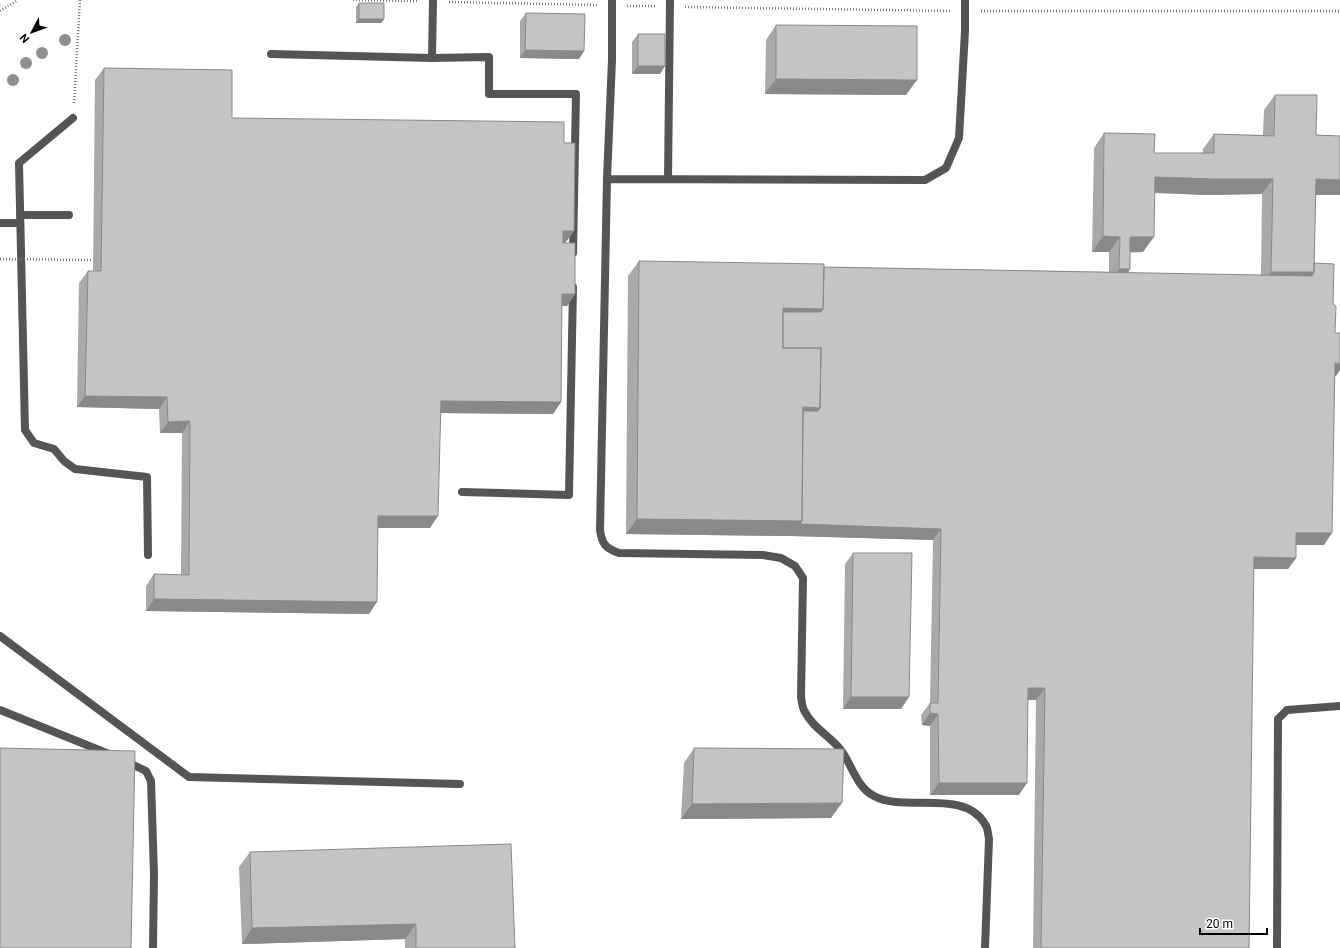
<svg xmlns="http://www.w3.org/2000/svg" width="1340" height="948" viewBox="0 0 1340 948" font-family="Roboto,sans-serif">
<rect width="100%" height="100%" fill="#fff"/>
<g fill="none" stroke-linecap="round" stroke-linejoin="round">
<path stroke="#777" stroke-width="2.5" stroke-dasharray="1 2" stroke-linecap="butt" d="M353 0 418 1
M449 2 598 5
M627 6H656
M685 7 950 11
M0 11 18 0
M981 11H1340
M74 103 80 0"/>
<path stroke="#555" stroke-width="8" d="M965 0V31L959 138 946 168 925 180 607 179 600 530C602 544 605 548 619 553L763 555 781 558 795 566 803 578 801 697C802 702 802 708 805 712 813 728 830 736 840 749 852 764 856 787 874 796 905 813 964 788 985 824 988 828 988 834 989 839L985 948
M271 54 432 58 433 0
M432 58 489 57V94H576L573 253
M73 118 19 163 25 430 34 443 54 449 64 461 75 469 147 477 148 555
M607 179 612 60V0
M668 179 670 0
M20 215H69
M0 223H20
M462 492 569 495 573 287
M0 636 189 777 460 784
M0 710 109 754
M125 761 146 771 151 781 154 874 153 948
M1277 948 1278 719 1287 710 1340 706"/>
<path stroke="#777" stroke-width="2.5" stroke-dasharray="1 2" stroke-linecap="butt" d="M0 259 93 260"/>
</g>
<g fill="#8f8f8f">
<circle cx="65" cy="40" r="6"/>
<circle cx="42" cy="53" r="6"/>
<circle cx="26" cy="63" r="6"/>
<circle cx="13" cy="80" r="6"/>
</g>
<path fill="#a9a9a9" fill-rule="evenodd" d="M359 3 384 19 381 23H356V7Z
M526 13 584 51 579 59 520 58V21Z
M776 25 906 95 765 94 766 40Z
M638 34 660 74H632V42Z
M104 68 232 118 564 143 574 231 565 243 575 294 567 306H562L561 402 553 414 441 413 430 528H378L369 614 146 611V586L154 574 181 575 182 433H160L159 409 77 407 79 283 88 271H93L95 80Z
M1275 95 1316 135 1340 136V195H1316L1314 263 1333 304 1335 333 1336 376H1335L1324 545H1296V558L1288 569H1253L1249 948H1033L1036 700H1028L1019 795H930V726L922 725 921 715 930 703 933 540 792 536 626 534 628 276 639 261 824 267 1109 272V252H1092L1094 148 1104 133 1154 153H1203V149L1214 134 1263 135 1264 110ZM1154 193 1205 195 1262 194 1261 275 1128 273 1130 269V252H1143Z
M853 553 901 709H843L845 564Z
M694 748 831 818 681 819 684 763Z
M250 852 515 948H405V939L242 944 239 867Z"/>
<path fill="#898989" d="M359 19H384L381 23H356Z
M525 50 584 51 579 59 520 58Z
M638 66H665L660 74H632Z
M776 79 917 80 906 95 765 94Z
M1155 177 1273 179 1262 194 1205 195 1144 192Z
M1316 179 1340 180V195H1305Z
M563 231H574L565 243H555Z
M1103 236 1120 237 1109 252H1092Z
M1130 237H1154L1143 252 1119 253Z
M1119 269H1130L1119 285 1109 284Z
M1271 272H1314L1303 288 1261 287Z
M562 294H575L567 306H554Z
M783 308 823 309 813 324 780 323Z
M1335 363 1340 364V370L1336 376 1327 375Z
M85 396 167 397 159 409 77 407Z
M441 401 561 402 553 414 433 413Z
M803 407 820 408 809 423H801Z
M190 421 182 433H160L168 422Z
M378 516H438L430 528H370Z
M637 519 802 521 941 529 933 540 792 536 626 534Z
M1296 533H1332L1324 545H1288Z
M1254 557 1296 558 1288 569H1245Z
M154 599 377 602 369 614 146 611Z
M1028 688H1045L1036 700 1020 699Z
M851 697H909L901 709H843Z
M930 713 938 714 930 726 922 725Z
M939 783H1027L1019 795H930Z
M842 803 831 818 681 819 692 804Z
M416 924 405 939 242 944 252 928Z"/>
<path fill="#c4c4c4" stroke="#898989" d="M359 3H384V19H359Z
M526 13 585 14 584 51 525 50Z
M776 25 917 26V80L776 79Z
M638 34H665V66H638Z
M104 68 232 70V118L564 122V143H575L574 231H563V243H575V294H562L561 402 441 401 438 516H378L377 602 154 599V574L189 575 190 421 168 422 167 397 85 396 88 271H101Z
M1275 95H1317L1316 135 1340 136V180L1316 179 1314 272H1271L1273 179H1215L1155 177 1154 237H1130V269H1119L1120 237 1103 236 1104 133 1155 134 1154 153H1214V134L1274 136Z
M639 261 824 264 823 309 783 308V348H821L820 408 803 407 802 521 637 519Z
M1314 263 1334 264 1333 304 1336 306 1335 333H1340V364L1335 363 1332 533H1296V558L1254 557 1249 948H1041L1045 688H1028L1027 783H939L938 714 930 713V703H938L941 529 800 524 802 521 803 411H818L820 408 821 348H783V312H821L823 309 824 267 1312 276 1314 272Z
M853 553H912L909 697H851Z
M0 748 135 751 131 948H0Z
M694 748 844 749 842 803 692 804Z
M511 844 515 948H416V924L252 928 250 852Z"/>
<g transform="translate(32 32) rotate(229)" stroke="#ffffff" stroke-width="3" paint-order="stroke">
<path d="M0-3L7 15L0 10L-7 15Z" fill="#000000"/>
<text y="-6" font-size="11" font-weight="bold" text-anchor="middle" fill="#000000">N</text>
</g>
<path d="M1200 928v6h67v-6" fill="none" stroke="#000000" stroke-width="2"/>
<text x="1206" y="928" font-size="12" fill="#000000" stroke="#ffffff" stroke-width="3" paint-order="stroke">20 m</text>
</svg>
